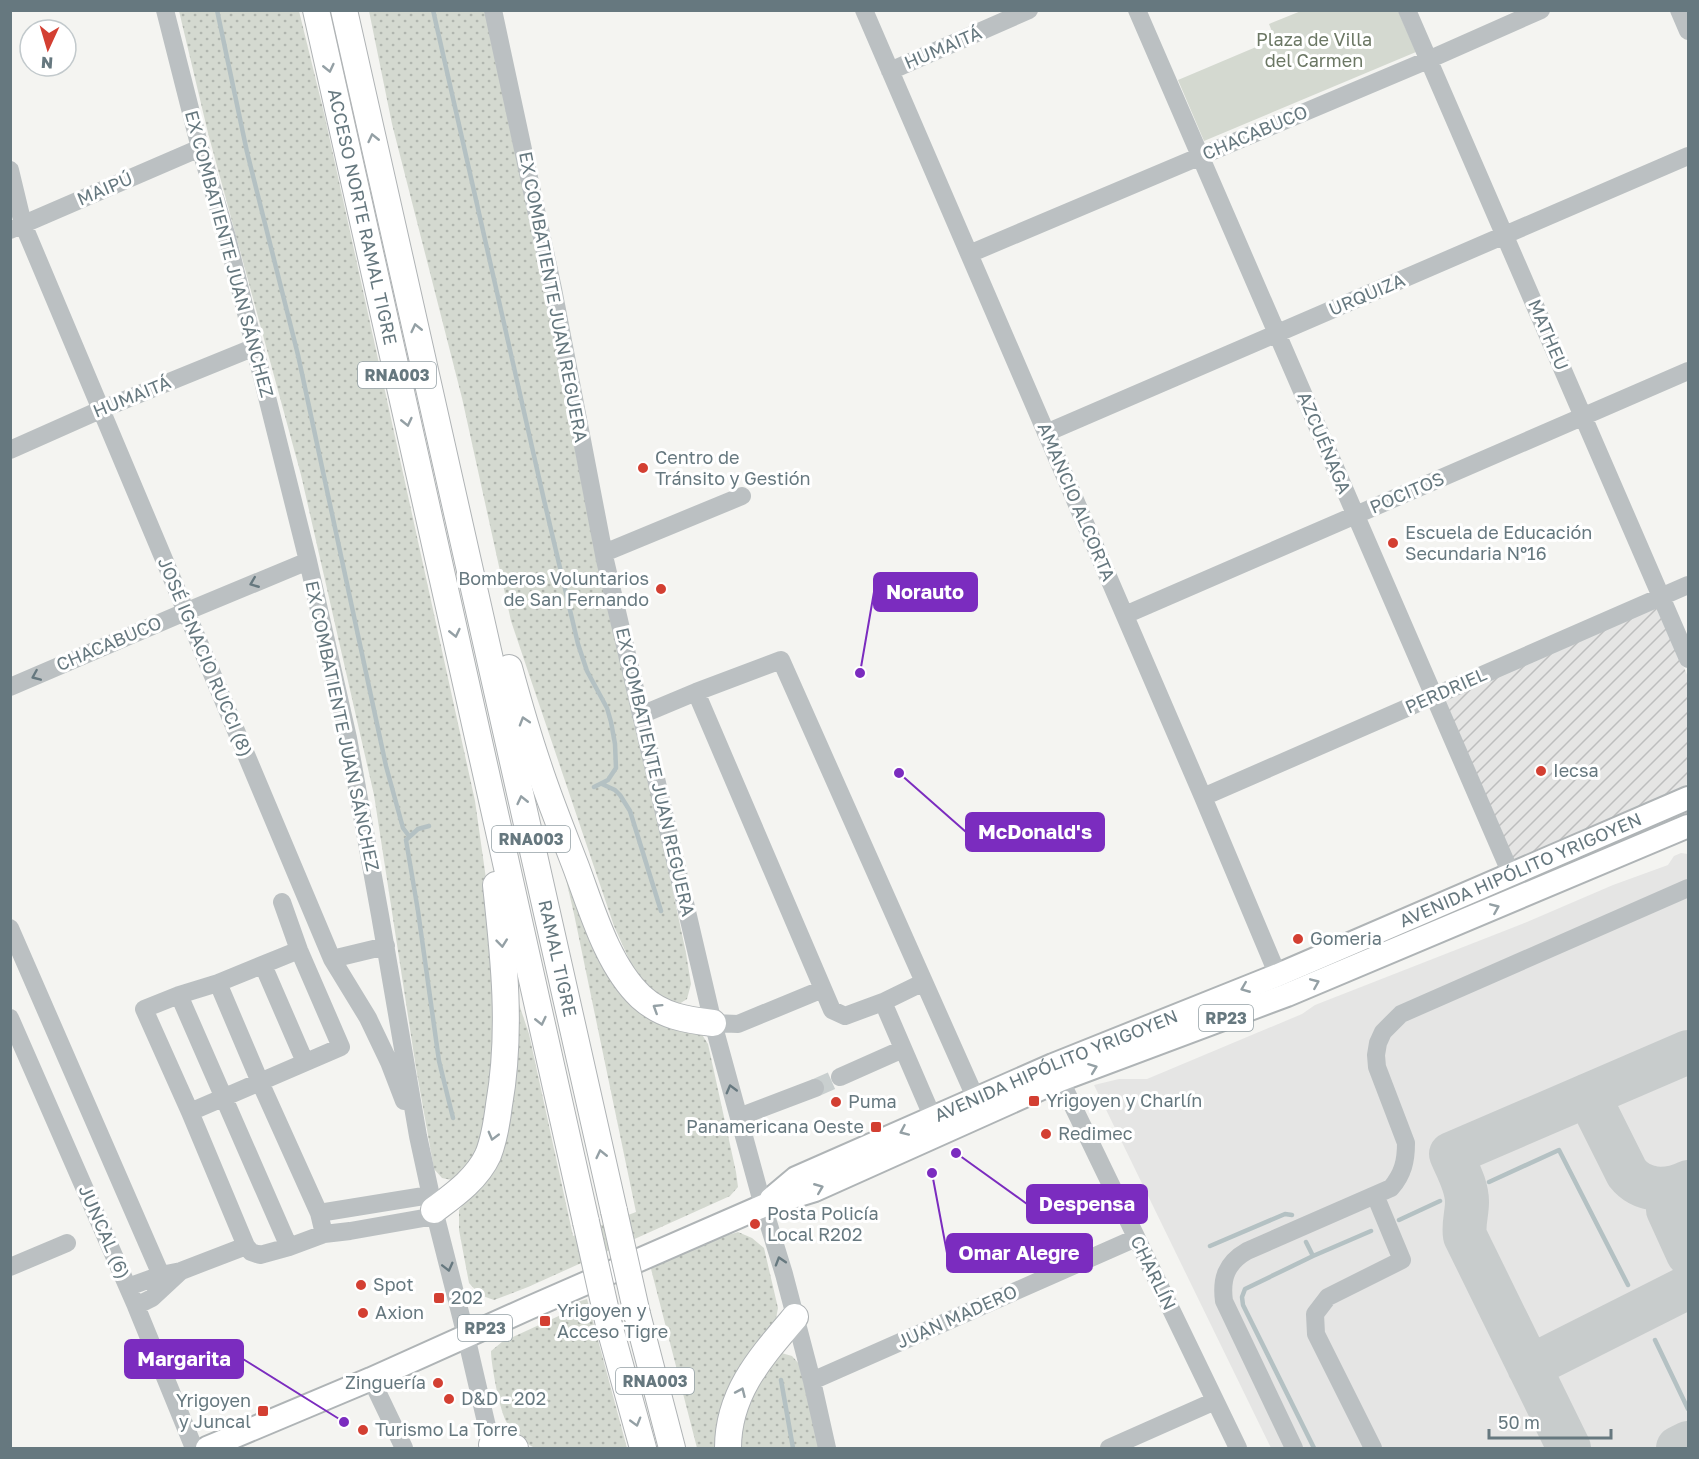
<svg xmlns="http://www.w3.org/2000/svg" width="1699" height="1459" viewBox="0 0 1699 1459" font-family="'Golos Text',sans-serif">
<defs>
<pattern id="industrial-furrows" width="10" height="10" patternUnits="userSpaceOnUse" patternTransform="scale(1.5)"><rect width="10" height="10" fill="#e5e5e4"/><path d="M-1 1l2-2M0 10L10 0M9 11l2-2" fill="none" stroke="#bdbebe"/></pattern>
<pattern id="grass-dots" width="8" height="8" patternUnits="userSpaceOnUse" patternTransform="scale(1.5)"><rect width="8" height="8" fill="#d4d9d0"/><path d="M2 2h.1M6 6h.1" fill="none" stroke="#b0b5ae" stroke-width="1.8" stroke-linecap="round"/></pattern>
</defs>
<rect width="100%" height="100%" fill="#f4f4f1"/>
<path fill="#e5e5e4" d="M1681 853 1688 854V1448H1271L1094 1085 1119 1079H1147L1302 1014 1315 1005 1522 924 1613 885 1668 865 1674 856Z"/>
<path fill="url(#industrial-furrows)" d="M1657 604 1688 677V784L1514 863 1443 699Z"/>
<path fill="url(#grass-dots)" d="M179 11H299L324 113 475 801 490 907 500 1046 483 1154 457 1181 442 1178 434 1169 416 1068 374 795 301 475 208 133Z
M369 11H486L686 953 691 984 687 999 676 1006 661 1000 637 977 614 926 511 621 462 398 392 124Z
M546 793 609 960 701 1033 708 1044 736 1172 738 1187 730 1196 528 1287 494 1300 480 1295 469 1283 459 1230V1210L475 1189 517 1041 519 1004 529 1034 573 1236 636 1212 574 914Z
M738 1232 752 1238 764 1248 778 1308 774 1329 722 1448H697L650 1265 722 1237Z
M587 1299 627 1448H535C524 1443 513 1434 507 1423 500 1412 491 1365 491 1351L502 1342 563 1314 571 1304Z
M778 1352 792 1356 800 1365 821 1448H741L742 1419 753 1381Z"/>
<path fill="#d4d9d0" d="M1301 11H1398L1416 52 1204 141 1178 80 1275 39 1269 24Z"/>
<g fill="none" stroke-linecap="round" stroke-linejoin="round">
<path stroke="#b4c1c3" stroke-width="4.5" d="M217 10 247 152 298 355 386 766 403 828 409 836
M433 10 544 500 578 644 587 671 607 708 611 722 615 744 616 768 608 780 594 787
M602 784 615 790 620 795 630 811 661 911
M429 826 418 829 406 840 418 911 439 1061 453 1118
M1489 1182 1559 1150 1628 1285
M1399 1220 1440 1201
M1306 1242 1313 1256
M1210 1246 1285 1214 1292 1215
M1655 1340 1688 1409
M781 1380 793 1448
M1314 1448 1243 1305 1242 1297 1245 1289 1313 1256 1371 1231"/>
<path stroke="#c8cccc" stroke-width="44" d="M1588 1095 1627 1173C1642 1192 1667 1192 1688 1182
M1679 1186 1669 1202 1668 1210 1688 1254
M1529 1367 1688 1287
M1569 1448 1465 1236C1463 1224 1467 1214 1467 1202 1467 1185 1457 1169 1451 1154L1688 1052
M1678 1448 1688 1443"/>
<path stroke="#c9cfcf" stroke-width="18" stroke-dasharray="18 9" stroke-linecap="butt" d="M815 1088 840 1077"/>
<defs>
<g id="major">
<path id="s1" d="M771 1199 796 1178 1053 1065 1278 975 1688 798"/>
<path d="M207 1448 371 1379 529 1308 763 1206 815 1190 1060 1080 1287 995 1688 826"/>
</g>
<g id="highway">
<path id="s2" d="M316 10 586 1222"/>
<path id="s3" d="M344 10 614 1211"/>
<path d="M509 668C518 701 527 733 538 765 549 799 563 833 576 867 592 910 608 966 641 997 662 1016 686 1020 713 1023"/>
<path d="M434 1210C454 1195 477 1179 488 1155 494 1140 497 1121 499 1105 512 1032 504 958 496 885"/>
<path d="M637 1314 672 1448"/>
<path d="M609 1325 643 1448"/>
<path d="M492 1445 515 1448"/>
<path d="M728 1448C728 1393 761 1357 795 1317"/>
</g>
</defs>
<use href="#major" stroke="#afb4b6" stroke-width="26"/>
<use href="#highway" stroke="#afb3b5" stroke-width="28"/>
<path stroke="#bbc0c2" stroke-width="18" d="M165 10 200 148 227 237 308 561 348 738 380 915 418 1136 434 1210 466 1336 492 1448
M493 10 553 289 605 560 713 1023 763 1206 784 1274 812 1381 827 1448
M864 10 1203 797 1282 985
M1137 10 1511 874
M1407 10 1688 659
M1679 10 1688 31
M890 71 1029 10
M10 170 23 224 332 959 368 1018 389 1062 404 1101
M10 230 200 148
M969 254 1428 60 1541 10
M1046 433 1688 156
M10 450 100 410 255 347
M604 553 742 496
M1125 615 1688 371
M10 687 185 612 308 561
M641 715 696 692
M1203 797 1688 585
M10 928 161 1275
M299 950 218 983 179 995 144 1009 190 1112 246 1246 251 1252 260 1255 289 1247 324 1234 350 1231 435 1216
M332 959 386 946
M263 965 305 1062
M218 983 260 1082 319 1213 324 1234
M179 995 289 1247
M883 1002 924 982
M10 1018 136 1306 194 1448
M713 1023 738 1024 823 989
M1055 1069 1238 1448
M840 1077 903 1049
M190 1112 341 1047 299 950 282 902
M739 1117 815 1088
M933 1118 883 1002 845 1016 832 1010 696 692 781 660 976 1099
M319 1213 430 1195
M10 1267 67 1243
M128 1287 161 1275 181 1271 246 1246
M136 1306 152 1298 180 1272
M371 1379 404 1448
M812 1381 1136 1238
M1109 1448 1215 1401
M1294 1448 1224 1301C1221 1279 1226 1263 1247 1251L1391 1188C1403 1174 1406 1161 1406 1143L1377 1067 1376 1055 1378 1043 1383 1032 1401 1014 1688 888
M1373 1448 1316 1334 1315 1314 1328 1297 1402 1260 1375 1195"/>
<use href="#major" stroke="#fff" stroke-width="22"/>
<use href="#highway" stroke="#fff" stroke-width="26"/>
<defs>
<path id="highway-bridge" d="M614 1211 637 1314
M586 1222 609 1325"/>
</defs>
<use href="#highway-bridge" stroke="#afb3b5" stroke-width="28" stroke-linecap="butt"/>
<use href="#highway-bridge" stroke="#fff" stroke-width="26"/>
</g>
<defs><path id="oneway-chevron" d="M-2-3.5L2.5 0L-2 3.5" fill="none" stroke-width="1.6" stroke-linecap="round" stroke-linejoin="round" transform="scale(1.5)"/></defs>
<g stroke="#94a0a5">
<use href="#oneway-chevron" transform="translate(329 68) rotate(77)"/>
<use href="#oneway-chevron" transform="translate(373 138) rotate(-103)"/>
<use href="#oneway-chevron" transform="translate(416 328) rotate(-103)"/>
<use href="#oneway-chevron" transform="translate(407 422) rotate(77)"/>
<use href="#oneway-chevron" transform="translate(455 633) rotate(77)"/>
<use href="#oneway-chevron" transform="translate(524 721) rotate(-107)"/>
<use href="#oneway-chevron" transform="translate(522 800) rotate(-103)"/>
<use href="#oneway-chevron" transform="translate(1495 908) rotate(-23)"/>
<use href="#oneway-chevron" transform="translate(502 943) rotate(84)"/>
<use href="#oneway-chevron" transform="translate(1315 983) rotate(-23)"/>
<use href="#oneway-chevron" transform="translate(1245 988) rotate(158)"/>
<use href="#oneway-chevron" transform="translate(657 1008) rotate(-148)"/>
<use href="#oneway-chevron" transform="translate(541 1021) rotate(77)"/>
<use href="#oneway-chevron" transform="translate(1093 1068) rotate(-21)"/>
<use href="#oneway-chevron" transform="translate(904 1131) rotate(156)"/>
<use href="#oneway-chevron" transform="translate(493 1136) rotate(105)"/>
<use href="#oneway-chevron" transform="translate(601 1154) rotate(-103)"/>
<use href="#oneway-chevron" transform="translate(819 1188) rotate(-22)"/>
<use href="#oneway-chevron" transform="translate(741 1392) rotate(-66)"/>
<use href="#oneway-chevron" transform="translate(636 1422) rotate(74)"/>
</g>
<g stroke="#66787f">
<use href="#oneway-chevron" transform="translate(254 583) rotate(158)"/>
<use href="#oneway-chevron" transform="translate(36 676) rotate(157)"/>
<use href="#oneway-chevron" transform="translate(731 1089) rotate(-105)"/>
<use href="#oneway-chevron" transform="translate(780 1261) rotate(-107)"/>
<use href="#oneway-chevron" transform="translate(448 1267) rotate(76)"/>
</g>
<g fill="#d33f32" stroke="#fff" stroke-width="2">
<circle cx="643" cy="468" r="6"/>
<circle cx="1393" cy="543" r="6"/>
<circle cx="661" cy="589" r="6"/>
<circle cx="1541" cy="771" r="6"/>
<circle cx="1298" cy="939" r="6"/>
<rect x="1028" y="1095" width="12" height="12" rx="3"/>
<circle cx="836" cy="1102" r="6"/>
<rect x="870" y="1121" width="12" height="12" rx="3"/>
<circle cx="1046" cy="1134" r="6"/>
<circle cx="755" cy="1224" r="6"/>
<circle cx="361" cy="1285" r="6"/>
<rect x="433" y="1292" width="12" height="12" rx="3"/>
<circle cx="363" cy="1313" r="6"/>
<rect x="539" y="1315" width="12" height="12" rx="3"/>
<circle cx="438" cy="1383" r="6"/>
<circle cx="449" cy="1399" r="6"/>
<rect x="257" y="1405" width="12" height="12" rx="3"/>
<circle cx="363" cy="1430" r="6"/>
</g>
<g text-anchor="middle" stroke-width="6" stroke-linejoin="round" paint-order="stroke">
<g fill="#fff" stroke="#94a0a5" stroke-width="1.5">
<rect x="358" y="362" width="78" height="26" rx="4.5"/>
<rect x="492" y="826" width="78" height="26" rx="4.5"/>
<rect x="1199" y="1005" width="54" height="26" rx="4.5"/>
<rect x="458" y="1315" width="54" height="26" rx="4.5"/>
<rect x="616" y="1368" width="78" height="26" rx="4.5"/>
</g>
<g font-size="16" font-weight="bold" fill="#66787f">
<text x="397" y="381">RNA003</text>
<text x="531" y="845">RNA003</text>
<text x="1226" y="1024">RP23</text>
<text x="485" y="1334">RP23</text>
<text x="655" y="1387">RNA003</text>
</g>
<g font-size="18" fill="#6b7764" stroke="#fff">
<text x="1314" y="46">Plaza de Villa<tspan x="1314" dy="21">del Carmen</tspan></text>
</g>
<g font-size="18" fill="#66787f" stroke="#fff">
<text transform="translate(943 48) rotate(-23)" y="6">HUMAITÁ</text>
<text transform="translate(1255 133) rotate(-23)" y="6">CHACABUCO</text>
<text transform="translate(105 189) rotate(-23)" y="6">MAIPÚ</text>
<text dy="6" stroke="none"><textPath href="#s2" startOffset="212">ACCESO NORTE RAMAL TIGRE</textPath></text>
<text transform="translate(229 254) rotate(75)" y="6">EX COMBATIENTE JUAN SÁNCHEZ</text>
<text transform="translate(1367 295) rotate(-23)" y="6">URQUIZA</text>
<text transform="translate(553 297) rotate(79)" y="6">EX COMBATIENTE JUAN REGUERA</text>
<text transform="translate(1548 335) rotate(67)" y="6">MATHEU</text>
<text transform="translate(132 397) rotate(-22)" y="6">HUMAITÁ</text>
<text transform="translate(1324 443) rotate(67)" y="6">AZCUÉNAGA</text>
<text transform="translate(1407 493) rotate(-23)" y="6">POCITOS</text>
<text transform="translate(1076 502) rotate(67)" y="6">AMANCIO ALCORTA</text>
<text transform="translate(109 644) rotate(-23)" y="6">CHACABUCO</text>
<text transform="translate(205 657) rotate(67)" y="6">JOSÉ IGNACIO RUCCI (8)</text>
<text transform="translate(1446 691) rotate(-24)" y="6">PERDRIEL</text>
<text transform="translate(342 726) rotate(78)" y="6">EX COMBATIENTE JUAN SÁNCHEZ</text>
<text transform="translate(655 772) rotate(77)" y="6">EX COMBATIENTE JUAN REGUERA</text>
<text dy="6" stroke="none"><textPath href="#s1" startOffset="820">AVENIDA HIPÓLITO YRIGOYEN</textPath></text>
<text dy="6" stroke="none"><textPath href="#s3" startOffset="972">RAMAL TIGRE</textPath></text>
<text dy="6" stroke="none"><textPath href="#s1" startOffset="316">AVENIDA HIPÓLITO YRIGOYEN</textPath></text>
<text transform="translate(104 1232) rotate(66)" y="6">JUNCAL (6)</text>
<text transform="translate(1153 1273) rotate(64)" y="6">CHARLÍN</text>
<text transform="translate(957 1317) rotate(-24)" y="6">JUAN MADERO</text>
</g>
<g font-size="18" fill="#66787f" stroke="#fff" text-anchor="start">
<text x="655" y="464">Centro de<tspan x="655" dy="21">Tránsito y Gestión</tspan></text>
<text x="1405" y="539">Escuela de Educación<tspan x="1405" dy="21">Secundaria Nº16</tspan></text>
<text x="649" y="585" text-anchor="end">Bomberos Voluntarios<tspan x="649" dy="21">de San Fernando</tspan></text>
<text x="1553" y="777">Iecsa</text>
<text x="1310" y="945">Gomeria</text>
<text x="1046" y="1107">Yrigoyen y Charlín</text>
<text x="848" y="1108">Puma</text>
<text x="864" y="1133" text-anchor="end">Panamericana Oeste</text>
<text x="1058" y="1140">Redimec</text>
<text x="767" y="1220">Posta Policía<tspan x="767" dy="21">Local R202</tspan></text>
<text x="373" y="1291">Spot</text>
<text x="451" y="1304">202</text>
<text x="557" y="1317">Yrigoyen y<tspan x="557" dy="21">Acceso Tigre</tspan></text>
<text x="375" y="1319">Axion</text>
<text x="426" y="1389" text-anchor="end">Zinguería</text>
<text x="461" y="1405">D&amp;D - 202</text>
<text x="251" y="1407" text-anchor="end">Yrigoyen<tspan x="251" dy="21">y Juncal</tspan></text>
<text x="375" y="1436">Turismo La Torre</text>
</g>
</g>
<path fill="none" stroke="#7b2cbf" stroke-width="2" d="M860 673L874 592M899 773L966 832M956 1153L1027 1204M932 1173L947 1253M344 1422L243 1359"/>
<g fill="#7b2cbf" stroke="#fff" stroke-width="2">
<circle cx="860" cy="673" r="6"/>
<circle cx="899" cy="773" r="6"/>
<circle cx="956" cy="1153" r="6"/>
<circle cx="932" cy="1173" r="6"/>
<circle cx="344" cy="1422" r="6"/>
</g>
<g fill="#7b2cbf" stroke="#7b2cbf" stroke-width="2">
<rect x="874" y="573" width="103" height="38" rx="6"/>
<rect x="966" y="813" width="138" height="38" rx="6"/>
<rect x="1027" y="1185" width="120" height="38" rx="6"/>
<rect x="947" y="1234" width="145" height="38" rx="6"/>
<rect x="125" y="1340" width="118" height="38" rx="6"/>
</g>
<g font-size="20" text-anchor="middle" font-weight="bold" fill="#fff">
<text x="925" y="599">Norauto</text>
<text x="1035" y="839">McDonald's</text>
<text x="1087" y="1211">Despensa</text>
<text x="1019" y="1260">Omar Alegre</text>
<text x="184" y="1366">Margarita</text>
</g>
<rect width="1699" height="1459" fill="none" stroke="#66787f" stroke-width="24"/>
<g transform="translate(48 48) rotate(184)"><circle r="28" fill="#ffffff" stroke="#c2c9cc" stroke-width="1.5"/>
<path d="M0-4.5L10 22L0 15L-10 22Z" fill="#d33f32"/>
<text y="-9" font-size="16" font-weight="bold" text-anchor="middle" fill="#66787f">N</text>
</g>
<path d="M1489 1429v9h122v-9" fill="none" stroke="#66787f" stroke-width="3"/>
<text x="1498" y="1429" font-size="18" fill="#66787f" stroke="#ffffff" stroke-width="4.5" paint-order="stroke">50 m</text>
</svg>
